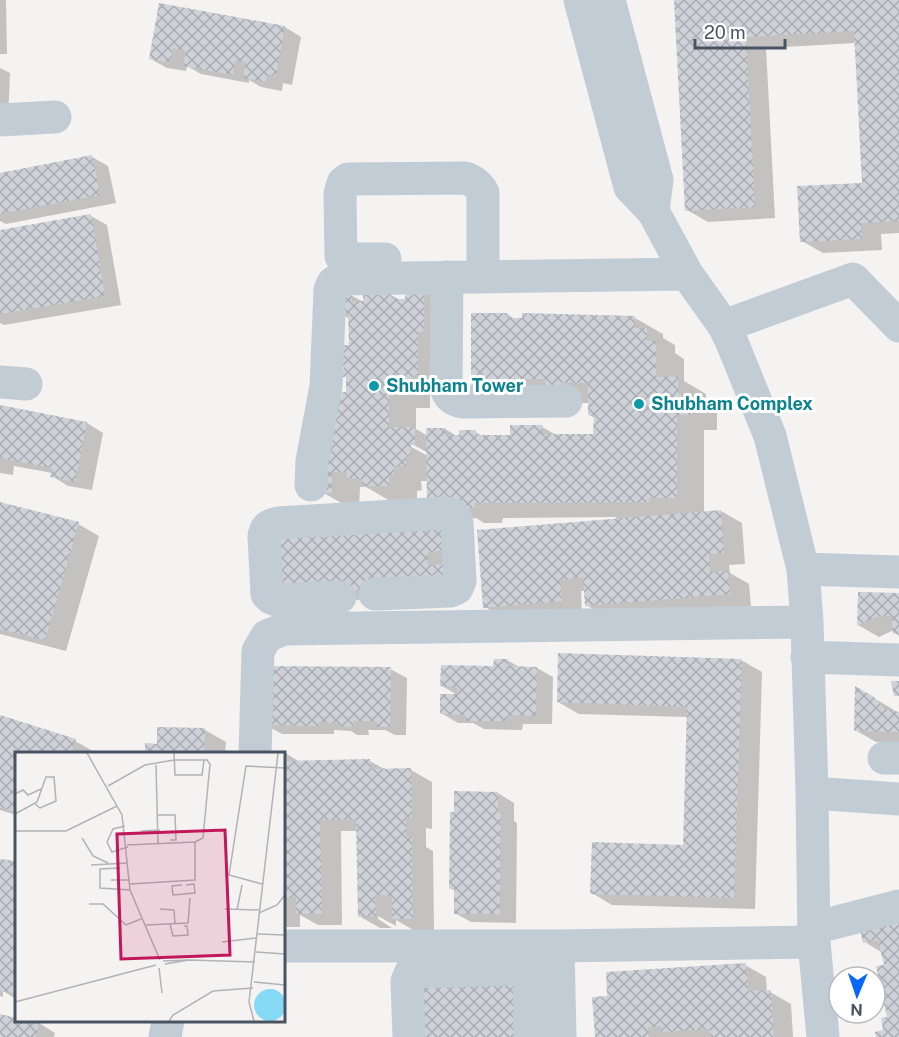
<svg xmlns="http://www.w3.org/2000/svg" width="899" height="1037" viewBox="0 0 899 1037" font-family="'Public Sans',sans-serif">
<defs>
<pattern id="building-cross-hatch" width="8" height="8" patternUnits="userSpaceOnUse" patternTransform="scale(1.5)"><rect width="8" height="8" fill="#ced1d8"/><path d="M0 0l8 8M0 8l8-8" fill="none" stroke="#a9acb3"/></pattern>
</defs>
<rect width="100%" height="100%" fill="#f5f2f2"/>
<path fill="#0003" fill-rule="evenodd" d="M0 0H6L7 54H0Z
M675 0H899V233L881 234 882 250 823 253 802 241 864 184 856 43 766 48 775 218 708 222 687 210Z
M161 5 285 27 301 37 292 85 283 83 282 91 261 87 249 80V83L201 74 187 66 186 71 167 68 151 59Z
M0 68 10 73 8 121H0Z
M92 157 108 166 116 203 6 224 0 221V174Z
M91 216 107 225 121 305 4 325 0 323V231Z
M424 289 452 305 440 395H430V408H416V429L428 436 445 429 457 436 475 432 483 436 512 437 542 427 558 436H595V418L589 415V403L500 404 507 314 515 319 635 318 663 334V338L675 345V353L684 359V381L706 394V405L717 412V430H704V513L721 511 742 523 745 564 729 565 730 573 749 584 751 606 607 617 586 605 585 591H581L582 613 506 619 485 607 616 520V517L503 518 502 523H484L476 518 465 519V593L307 603 449 520 428 481H421L422 490 417 491V502H392L366 487H360L359 508H350L322 492 348 394V378L343 376 345 368 341 366 350 347V319L337 312 351 295 365 303 391 295 402 301ZM405 440 428 453V456L404 443Z
M0 407 87 423 103 433 92 490 68 486 52 476V473L14 466 13 475 0 473Z
M0 503 78 524 99 536 66 651 0 634Z
M899 594V636L895 633 894 630 879 637 858 625Z
M507 660 521 668H537L553 677 552 724H523L522 730 484 729 473 723H458L441 713 459 696 442 686 495 667Z
M741 660 762 672 755 909 612 905 592 893 684 846 688 717 579 714 558 702Z
M390 669 407 678 406 735H395L385 730H368L369 735H357L351 731 334 730V734H282L266 725Z
M857 688 899 713V743L876 742 855 730Z
M0 717 75 741 91 750 90 754H16V815L0 810Z
M205 730 226 742 225 754H146L158 745Z
M282 751 300 762 370 761 386 770H411L432 782V829L426 828V847L433 851 434 930 415 931 396 920V926L378 916V919L392 928H380L359 916 358 831H341L342 925H318L300 915V927H284V754H260V752Z
M498 793 514 803V821L517 823 516 923 471 922 455 913 456 891 450 888Z
M0 860 16 863V999L3 991V997L0 996Z
M899 914V1037H878L885 1031 888 1018 886 966 881 952 865 942Z
M745 965 766 977 767 992H770L791 1004 793 1037H596L609 997Z
M0 1016 39 1023 55 1033 54 1037H0Z"/>
<path fill="url(#building-cross-hatch)" d="M674 0H899V221L861 223 862 239 800 242 797 186 862 183 854 31 746 37 755 207 685 211Z
M159 3 285 26 276 76 267 74 266 82 243 78 246 62 235 60 233 75 183 66 186 51 173 48 170 63 149 59Z
M92 155 100 195 0 214V173Z
M91 214 105 296 0 314V230Z
M406 288H424V332H418V375H412V380H402V393H389V427H415V445H411V454H406V466H394V475H389V486H363V479L347 478V472H332V493H320L333 392H346V377H341L344 367H340V345H349L348 313H336V294H351L352 302 363 301V293H391V299H405Z
M471 313H507V318H522V313L635 316V328H647V341H656V377L678 376V394H689L690 415H677V498H649V502L475 503V508L427 509 426 428H446L445 435H459V430H476V435H510V425H543L542 434H593L594 415H588V383L561 382V388L546 387 545 379H521V383H502V389H471Z
M0 405 87 422 75 482 50 477 52 468 0 458Z
M0 502 79 522 45 640 0 629Z
M721 510 724 553 709 554 710 572 728 571 730 594 585 606 583 577 560 580 562 601 483 608 477 530Z
M445 519 447 550 428 552V565L448 564 450 585 289 594 273 584 270 529Z
M858 592 899 593V634H893L891 615 876 617 857 626Z
M558 653 742 659 734 898 590 894 592 842 683 845 687 707 557 702Z
M494 659H508V666L537 667 536 716 507 715V721H466V715L440 714V694H458L457 687 440 686 441 665 493 666Z
M265 666 391 667 390 727H377V721H353V727L340 726 339 723 319 722 318 726 264 725Z
M891 681H899V696H894Z
M855 686 874 697 884 709 899 712V732L854 731Z
M0 715 76 739 71 754H16V812L0 807Z
M157 727 205 728 204 754H145V743L157 744Z
M370 759 371 769 411 768 412 817H406V838L412 837 413 919H392V896L375 895 376 916 358 917 356 819 320 820 322 914H296V897H284V761Z
M454 791 498 792V812L501 813 500 914H454V888L449 889 450 812H454Z
M0 859 16 861V993L0 991Z
M899 912V1037H876L875 1032 883 1030 881 1018 887 1017 876 966 884 965 878 940 863 943 858 921Z
M746 963 748 991 771 990 774 1037H710V1029L661 1032V1026L648 1027 649 1037H595L592 997 607 996 606 972Z
M517 976 519 1037H417L415 979Z
M0 1014 16 1018V1020L39 1022 36 1037H0Z"/>
<g fill="none" stroke-linecap="round" stroke-linejoin="round">
<path stroke="#c2ccd5" stroke-width="33" d="M580 0 630 187 653 211 687 274 724 326 731 340 770 436 803 569 807 622 812 793 814 942 823 1037
M609 0 657 180 653 211
M0 120 55 117
M385 259H346L341 256 340 194 343 183 348 179 465 178C474 181 479 185 483 193V276
M447 277 446 388C449 397 453 400 463 402L566 401
M724 326 853 279 899 326
M0 382 26 384
M311 485 312 461 326 386 330 290 333 283 339 279 687 274
M803 569 899 572
M340 597 276 600 271 598 267 594 264 537C265 527 269 525 278 523L445 513 453 515 457 522 460 581 457 588 450 591 375 594
M807 657 899 660
M255 754 258 651 267 636 284 629 807 622
M884 758H899
M812 793 899 799
M814 928 899 906
M284 946H558L814 942
M558 946 560 1037
M529 969 530 1037
M165 1037 168 1020
M409 1037 407 981 411 972 552 968"/>
</g>
<g fill="#0f9aa8" stroke="#fff" stroke-width="2">
<circle cx="374" cy="386" r="6"/>
<circle cx="639" cy="404" r="6"/>
</g>
<g text-anchor="middle" stroke-width="6" stroke-linejoin="round" paint-order="stroke">
<g font-size="18" font-weight="bold" fill="#0d838f" stroke="#fff" text-anchor="start">
<text x="386" y="392">Shubham Tower</text>
<text x="651" y="410">Shubham Complex</text>
</g>
</g>
<g transform="translate(15 752)">
<rect width="270" height="270" fill="#f5f2f2"/>
<path d="M239 253a16 16 0 1 1 32 0a16 16 0 1 1-32 0Z" fill="#87daf6"/>
<path fill="none" stroke="#b0b3b8" stroke-width="1.5" d="M72 1 107 63 115 138 145 208M159 1 160 23H187L189 8M141 13 143 92M93 34 130 13 159 8H192L195 12 188 86 180 90 112 93M0 42 8 38 13 43 26 37M0 62 22 50 31 25H39L41 49 25 56 20 52M142 63H160L161 88H155M110 74 98 77 92 90 97 100 113 95M0 79H51L102 54M126 79 145 78M67 86 78 104 93 111M76 113 113 111M105 116 85 117V136L115 138M96 128H115M115 132 180 128V90M247 132 214 123 231 14 270 16M167 133 157 134 158 143 180 141 179 132 171 133M74 152H88L111 173 126 167M145 157 159 158 160 172M210 157 245 158M222 158 227 133M244 161 262 153 270 143M155 172 158 184 173 183 172 174H169M131 173 173 171 175 146M243 182 270 183M207 190 242 186M241 200 270 202M174 208 240 210M148 209 174 208 150 212M144 216 147 241M239 230 270 233M0 250 141 213M154 269 158 263 198 239 238 236M239 269 234 250 263 1"/>
<path fill="#c2185b" fill-opacity="0.15" stroke="#c2185b" stroke-width="3" d="M210 78 215 203 106 207 102 82Z"/>
<rect width="270" height="270" fill="none" stroke="#485462" stroke-width="3"/>
</g>
<g transform="translate(857 995) rotate(182)"><circle r="28" fill="#ffffff" stroke="#b6bbc0" stroke-width="1.5"/>
<path d="M0-4.5L10 22L0 15L-10 22Z" fill="#0767f9"/>
<text y="-9" font-size="16" font-weight="bold" text-anchor="middle" fill="#485462">N</text>
</g>
<path d="M695 39v9h90v-9" fill="none" stroke="#485462" stroke-width="3"/>
<text x="704" y="39" font-size="18" fill="#485462" stroke="#ffffff" stroke-width="4.5" paint-order="stroke">20 m</text>
</svg>
